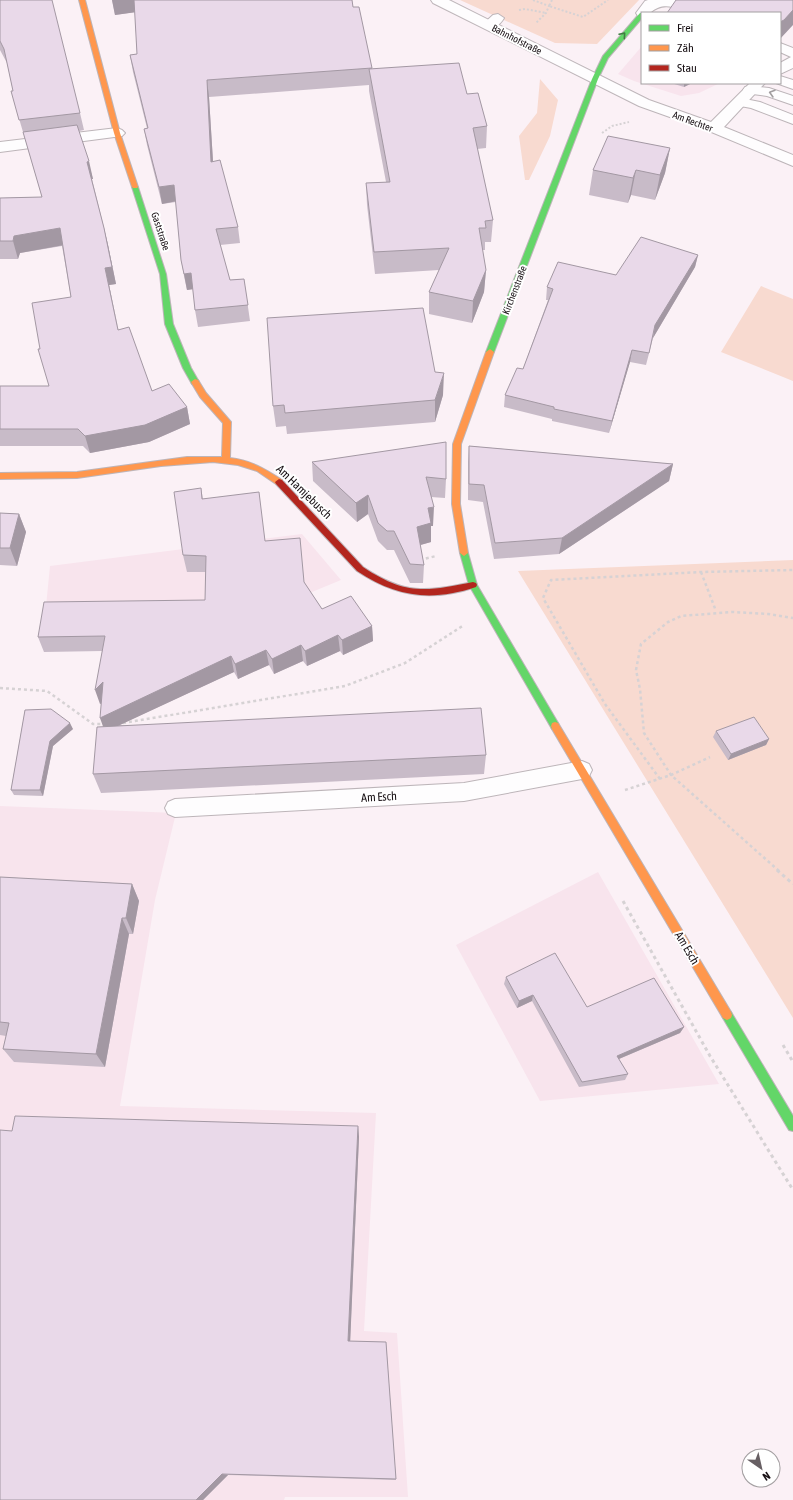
<svg xmlns="http://www.w3.org/2000/svg" width="793" height="1500" viewBox="0 0 793 1500" font-family="'Asap Condensed',sans-serif">
<rect width="100%" height="100%" fill="#fbf1f6"/>
<path fill="#f8e4ed" d="M642 46V83H720L699 93 681 96 634 81 618 74Z
M302 534 341 580 312 592 114 609 46 606 50 566Z
M0 806 176 813 155 900 120 1106 376 1113 364 1331 397 1333 408 1497H285L284 1500H0Z
M598 872 719 1084 540 1101 456 945Z"/>
<path fill="#f8dad0" d="M460 0H639L597 44 555 43Z
M540 79 558 100 550 136 529 180H525L519 136 537 113Z
M761 286 793 299V381L721 352Z
M793 560V1018L518 571Z"/>
<g fill="none" stroke-linecap="round" stroke-linejoin="round">
<defs>
<path id="lane" d="M498 14 504 18C500 25 493 30 484 28L482 25 493 15Z
M780 76 793 80V89L776 83H780Z
M750 86 769 88 793 96V105L767 96 745 93 743 90 745 87Z
M740 98 760 102 793 115V124L751 108 735 105 733 102 735 99Z
M582 761 589 764 592 770 589 776 582 779 464 801 175 817 168 814 165 808 168 802 175 799 464 783Z"/>
<path id="street" d="M431 0H449L649 100 711 122 750 83H765L724 127 793 155V166L709 131 639 106 433 3Z
M648 0H687L710 10 712 13C706 13 699 14 693 13 677 9 664 0 650 13H642V17L638 16 636 13 645 1Z
M780 43 793 48V68L780 74V63L791 57 780 52Z
M117 128 122 130 125 133 122 136 0 152V142Z"/>
<path id="fast" d="M640 13H644H642V18L608 58 598 79 494 352 490 355 487 354 486 352 592 79 603 56Z
M135 185 138 187 166 274 173 324 191 368 199 382 198 384H192L183 368 165 324 160 274 132 187Z
M464 550 468 553 477 585 558 723 559 726 558 729H552L469 585 460 553Z
M727 1010 731 1012 793 1116V1131L789 1130 723 1018 722 1015 723 1012Z"/>
<path id="slow" d="M79 0H85L120 133 138 187 137 188H133L132 187 114 133Z
M490 349 494 352 461 444 460 504 468 553 464 556 460 553 452 504 453 444 486 352Z
M195 379 198 380 206 393 231 422 230 458C250 460 265 469 282 480L283 482 282 484H276L257 471 238 465 213 462 161 466 77 478 0 479V473L77 472 187 457H222L223 423 200 397 191 382Z
M555 722 558 723 731 1012 732 1015 731 1018 727 1020 723 1018 552 729 551 726 552 723Z"/>
<path id="jam" d="M279 479 282 480 363 567C405 595 425 592 473 582L476 583 477 585 476 587C431 602 396 597 357 571L276 484 275 482Z"/>
</defs>
<use href="#lane" stroke="#bdb5b9" stroke-width="2"/>
<use href="#street" stroke="#bdb5b9" stroke-width="2"/>
<use href="#fast" stroke="#bdb5b9" stroke-width="2"/>
<use href="#slow" stroke="#bdb5b9" stroke-width="2"/>
<use href="#jam" stroke="#bdb5b9" stroke-width="2"/>
<path stroke="#d6d2d4" stroke-width="2" stroke-dasharray="2 2" stroke-linecap="butt" d="M533 0 549 6 546 13 536 23
M552 0 549 6 583 17 608 0
M519 10 525 9 546 13
M602 133 612 126 629 122"/>
<path stroke="#d6d2d4" stroke-width="2.5" stroke-dasharray="3 3" stroke-linecap="butt" d="M420 560 436 556
M701 572 716 611
M0 688 47 691 93 724H104
M123 723 345 686 405 663 464 625
M660 779 605 704 543 598 551 580 701 572 793 570
M625 790 671 775 710 757
M779 871 671 775 644 733 640 689 636 670 641 644 668 622 681 616 732 612 768 614 793 618"/>
<path stroke="#d6d2d4" stroke-width="3" stroke-dasharray="3.5 3.5" stroke-linecap="butt" d="M777 870 793 884
M623 901 710 1056 793 1190
M783 1045 793 1062"/>
<use href="#lane" fill="#fefdfe" fill-rule="evenodd"/>
<use href="#street" fill="#fefdfe" fill-rule="evenodd"/>
<use href="#fast" fill="#63d668" fill-rule="evenodd"/>
<use href="#slow" fill="#ff974d" fill-rule="evenodd"/>
<use href="#jam" fill="#b3261e" fill-rule="evenodd"/>
</g>
<path fill="#c8bbc8" d="M0 0 80 113 84 130 79 131 93 179H92L104 228 108 245 116 284 109 285 118 330 152 391 187 407 190 424 149 442 90 453 83 446H0V386H49L40 349 71 297 62 246 20 253 18 259H0V198L42 197 11 91H13L7 63 0 50Z
M112 0H352L353 7 372 69 467 94 487 126 486 148 477 149 493 220 491 242H485V250H482L486 270 484 292 472 323 429 314V292L439 270 375 274 367 205 366 183 386 182 369 91V85L209 97 213 161 238 227 240 243 220 245 230 280 244 279 250 321 198 327 195 310 193 289 187 290 184 276 181 260 176 202 162 204 147 145 144 129 147 128 133 72 130 55 137 54 135 12 115 15Z
M671 83H692L684 87Z
M670 148 665 173 655 200 631 195 628 203 589 195 593 170Z
M698 255 695 267 653 338 646 365 630 362 609 433 552 421V419L504 407 505 395 523 369 548 300H546L547 287 616 275Z
M435 372 443 395 435 422 287 434 286 426 276 427 273 406Z
M469 446 673 464 669 481 559 554 494 559 483 502 468 500V462Z
M312 462 446 479 445 498 431 497 433 526H431V542L420 545 424 565 423 583H410L394 550H387L378 541 368 514 357 522 313 481Z
M201 488 203 499 265 541 304 582 322 609 372 626 373 641 343 655 340 651 307 666 303 661 274 674 269 665 238 679 234 672 119 725 486 755 484 774 101 793 93 774 103 726 101 704H100L102 651 44 652 38 637 205 600 206 572H187L183 555Z
M0 513 19 514 26 532 17 566 0 565Z
M25 710 73 729 53 746 43 796 14 795 11 790Z
M716 731 769 739 766 745 728 760 713 737Z
M0 877 132 884 139 901 133 934H129L105 1067 14 1062 3 1049 6 1036 0 1035Z
M506 977 587 1007 684 1027 680 1033 619 1059 628 1074 625 1080 579 1087 532 1001 517 1008 504 984Z
M358 1126 359 1137 350 1341 386 1342 396 1480 228 1475 203 1500H0L12 1131Z"/>
<path fill="#a398a3" d="M112 0H135L137 12 115 15Z
M793 10V25L780 39V22Z
M207 80 209 97 214 178 211 162Z
M684 83H692L684 87Z
M670 148 665 173 655 200 660 175Z
M89 161 93 179H91L87 162Z
M636 170 631 195 628 203 633 178Z
M174 185 177 201 162 204 159 187Z
M60 228 64 245 20 253 18 259 13 241 14 236Z
M104 228 108 245 116 284 109 285 122 347 105 268Z
M698 255 695 267 653 338 655 325Z
M486 270 484 292 472 323 473 301Z
M191 273 194 289 187 290 184 274Z
M632 350 630 362 609 433 612 421Z
M444 373 443 395 435 422V400Z
M187 407 190 424 149 442 90 453 85 436Z
M673 464 669 481 559 554 562 538Z
M368 495V514L357 522 356 503Z
M434 507 433 526H431V542L417 546V527L428 508Z
M19 514 26 532 17 566 10 548Z
M372 626 373 641 343 655 342 640Z
M338 635 340 651 307 666 305 651Z
M301 645 303 661 274 674 272 659Z
M266 650 269 665 238 679 235 664Z
M231 656 234 672 105 732 100 718Z
M103 682 108 697 100 704 95 690Z
M70 723 73 729 53 746 43 796 40 790 50 741Z
M769 739 766 745 728 760 731 754Z
M132 884 139 901 133 934 126 918Z
M122 918 129 934 105 1067 96 1054Z
M533 995 532 1001 517 1008 519 1001Z
M684 1027 680 1033 614 1061 617 1056Z
M358 1126 359 1137 350 1346 348 1341Z
M222 1474 228 1475 203 1500H196Z"/>
<path fill="#e9d9e9" stroke="#a398a3" d="M0 0H52L80 113 19 120 11 91H13L4 49 0 41Z
M134 0H352L353 7H359L372 68 207 80 211 162 220 160 238 227 216 229 230 280 244 279 248 305 195 310 191 273 184 274 181 260 174 185 159 187 144 129 148 128 130 55 137 54Z
M676 0H793V10L784 20 780 22V13H667Z
M459 63 467 94 478 93 487 126 473 128 493 220 485 221 486 228H479L486 270 473 301 429 292 449 248 374 252 366 183 390 182 369 69Z
M77 125 89 161 87 162 104 228 112 267 105 268 118 330 129 327 152 391 169 384 187 407 145 425 85 436 78 429H0V386H49L38 349H40L32 303 71 297 60 228 14 236 13 241H0V198L42 197 23 132Z
M608 136 670 148 660 175 636 170 633 178 593 170Z
M641 237 698 255 655 325 649 353 632 350 612 421 554 409V407L505 395 517 368 523 369 553 289 547 287 558 262 616 275Z
M423 308 435 372 444 373 435 400 285 413 284 405 273 406 267 318Z
M446 442V479L426 477 434 507 428 508 431 523 417 527 424 565 410 564 394 531H387L378 523 368 495 356 503 312 462Z
M469 446 673 464 562 538 495 543 484 485 469 484Z
M201 488 202 499 259 492 265 541 300 538 304 582 322 609 351 596 372 626 342 640 338 635 305 651 301 645 272 659 266 650 235 664 231 656 100 718 103 682 95 690 105 636 38 637 44 602 205 600 206 556 183 555 174 492Z
M0 513 19 514 10 548H0Z
M481 708 486 755 93 774 97 727Z
M51 709 70 723 50 741 40 790H11L25 710Z
M754 717 769 739 731 754 716 731Z
M0 877 132 884 126 918H122L96 1054 3 1049 9 1023 0 1022Z
M555 953 587 1007 654 978 684 1027 617 1056 628 1074 582 1082 533 995 519 1001 506 977Z
M15 1116 358 1126 348 1341 386 1342 396 1479 222 1474 196 1500H0V1130L12 1131Z"/>
<defs><path id="oneway-chevron" d="M-2-3.5L2.5 0L-2 3.5" fill="none" stroke-width="1.6" stroke-linecap="round" stroke-linejoin="round"/></defs>
<use stroke="#417d42" href="#oneway-chevron" transform="translate(623 35) rotate(-49)"/>
<use stroke="#a29ea0" href="#oneway-chevron" transform="translate(772 93) rotate(-164)"/>
<g text-anchor="middle" stroke-width="4" stroke-linejoin="round" paint-order="stroke">
<g font-size="10" fill="#181014" stroke="#fff">
<text transform="translate(517 39) rotate(27)" y="4">Bahnhofstraße</text>
<text transform="translate(693 121) rotate(20)" y="4">Am Rechter</text>
<text transform="translate(161 231) rotate(72)" y="4">Gaststraße</text>
<text transform="translate(514 290) rotate(-69)" y="4">Kirchenstraße</text>
</g>
<g font-size="12" fill="#181014" stroke="#fff">
<text transform="translate(304 492) rotate(44)" y="4">Am Hamjebusch</text>
<text transform="translate(379 797) rotate(-3)" y="4">Am Esch</text>
<text transform="translate(687 948) rotate(59)" y="4">Am Esch</text>
</g>
</g>
<rect x="641" y="12" width="140" height="72" fill="#ffffff" stroke="#a39fa1"/>
<rect x="649" y="25" width="20" height="6" fill="#63d668" stroke="#a39fa1"/>
<text x="677" y="32" font-size="12" fill="#181014">Frei</text>
<rect x="649" y="45" width="20" height="6" fill="#ff974d" stroke="#a39fa1"/>
<text x="677" y="52" font-size="12" fill="#181014">Zäh</text>
<rect x="649" y="65" width="20" height="6" fill="#b3261e" stroke="#a39fa1"/>
<text x="677" y="72" font-size="12" fill="#181014">Stau</text>
<g transform="translate(761 1468) rotate(146)"><circle r="19" fill="#ffffff" stroke="#a39fa1"/>
<path d="M0-3L7 15L0 10L-7 15Z" fill="#675f63"/>
<text y="-6" font-size="11" font-weight="bold" text-anchor="middle" fill="#181014">N</text>
</g>
</svg>
